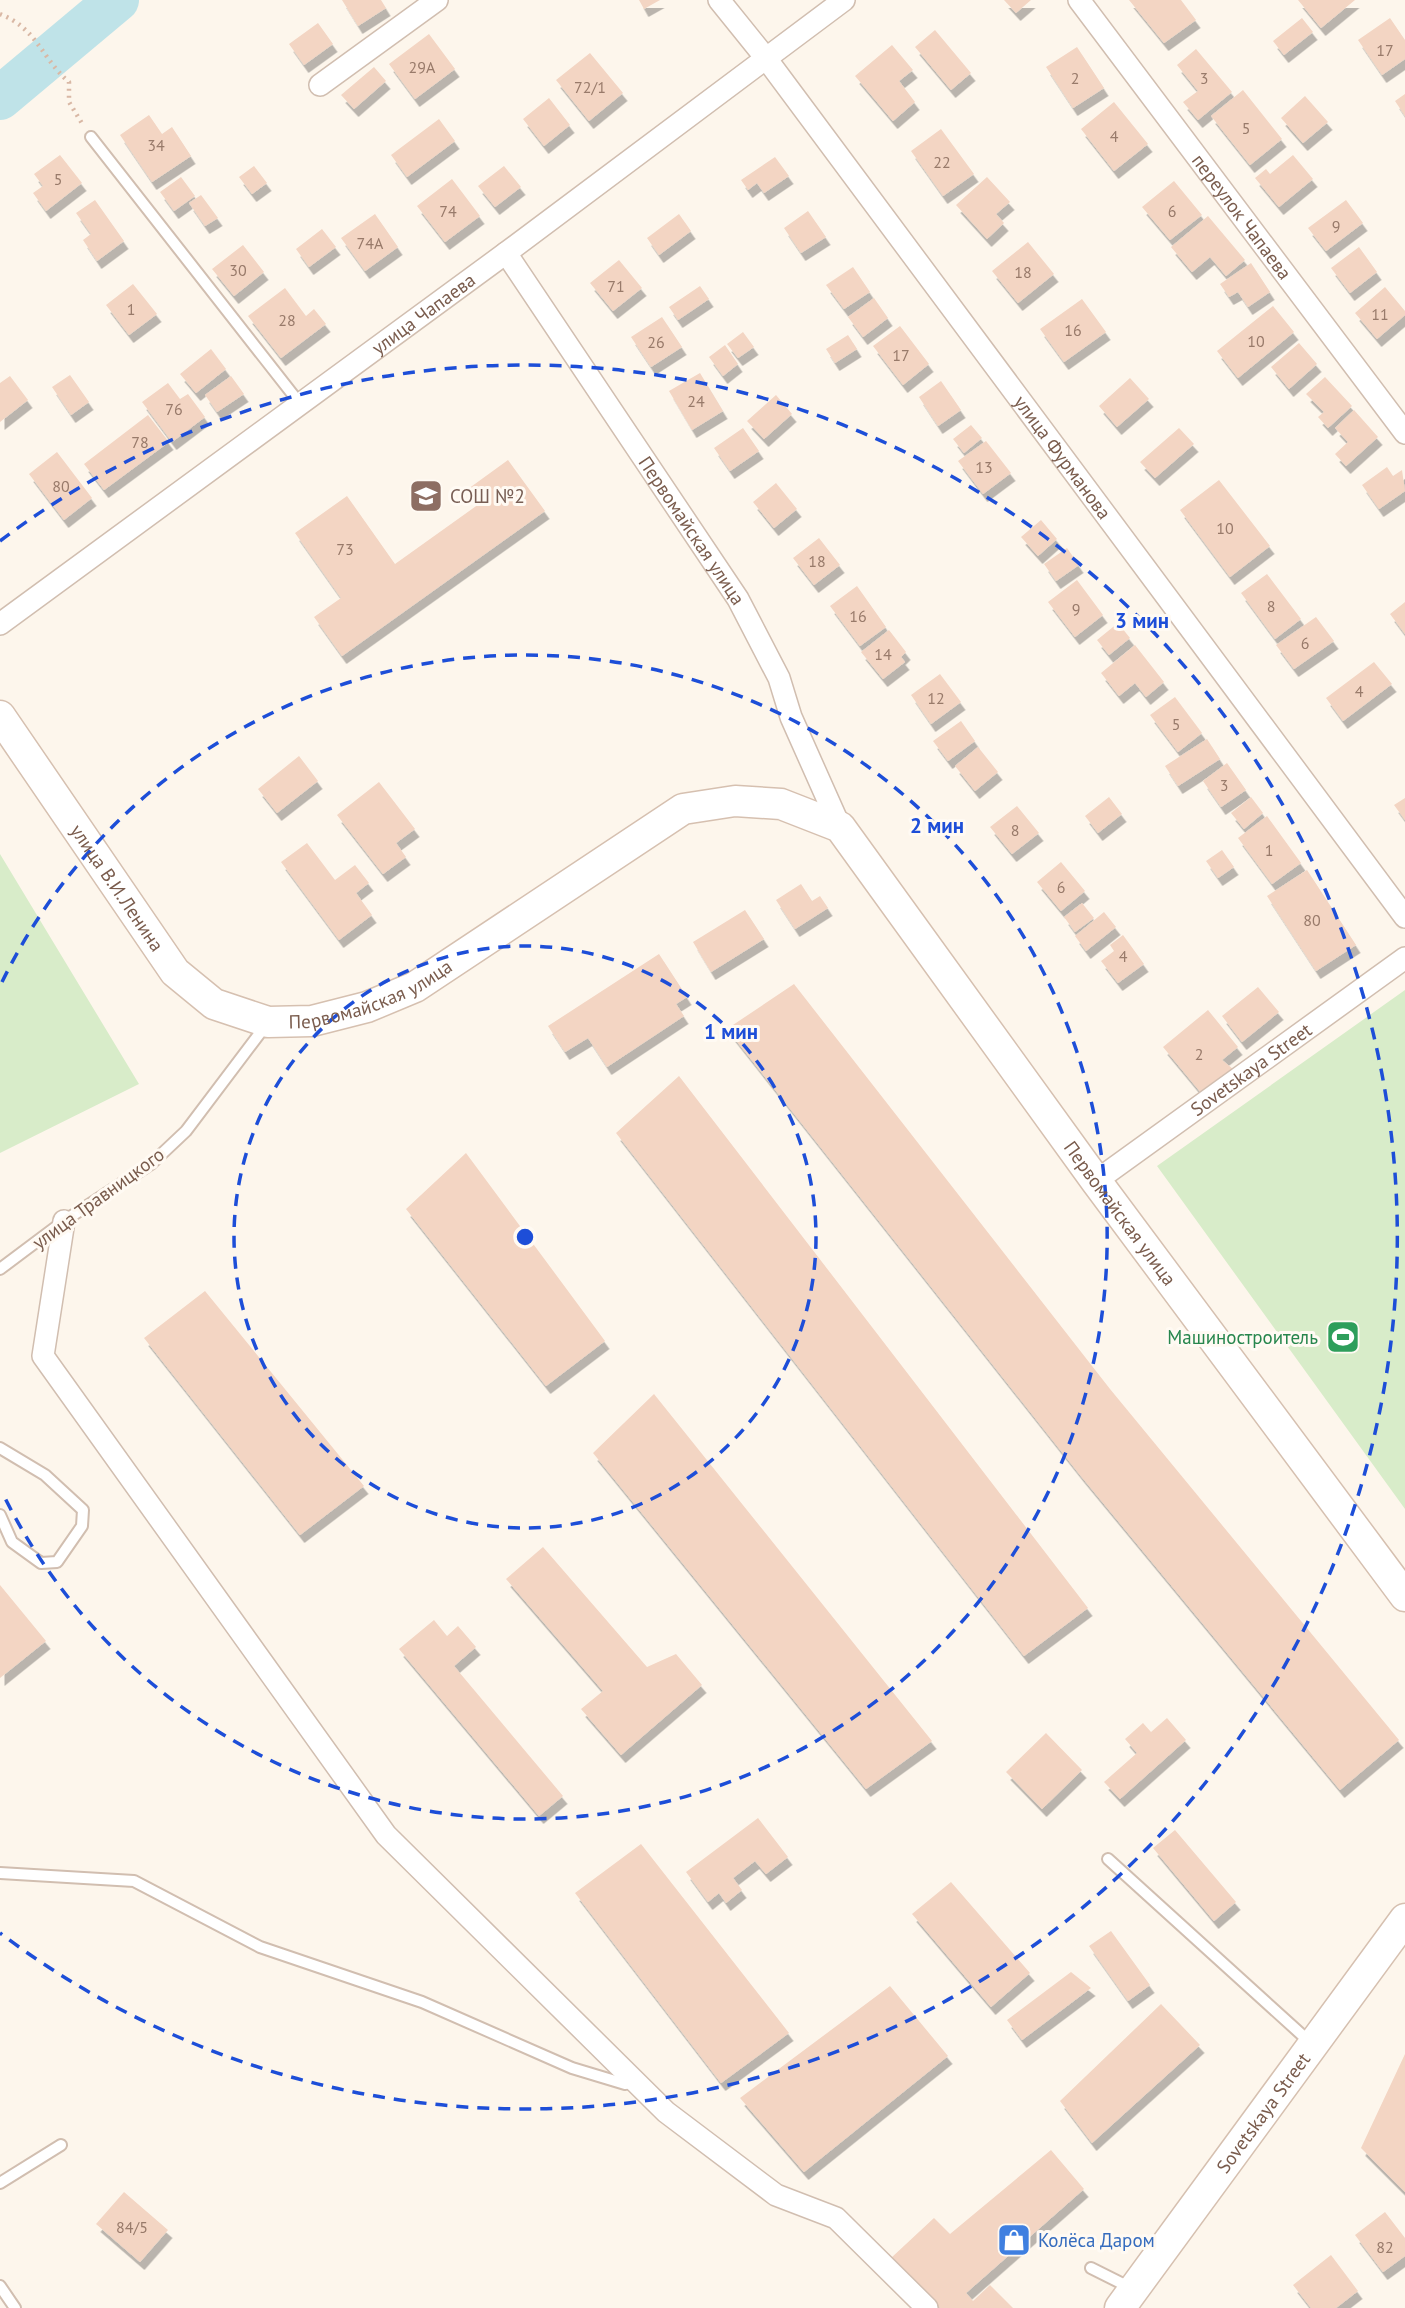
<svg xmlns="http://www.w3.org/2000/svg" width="1405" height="2308" viewBox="0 0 1405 2308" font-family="'PT Sans',sans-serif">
<defs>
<filter id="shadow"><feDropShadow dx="4.5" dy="8" stdDeviation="0" flood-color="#0004"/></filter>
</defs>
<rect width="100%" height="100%" fill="#fdf6ec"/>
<path fill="#d8ecc9" d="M0 854 139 1084 0 1153Z
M1405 990V1509L1157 1166Z"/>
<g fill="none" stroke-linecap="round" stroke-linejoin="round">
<path stroke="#bfe3e8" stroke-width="44" d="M0 98 117 0"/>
</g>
<path fill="#f3d5c3" filter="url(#shadow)" d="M342 0H381L386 8 358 26Z
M639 0H660L644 9Z
M1004 0H1031L1016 13Z
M1129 0H1181L1196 20 1164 43Z
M1298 0H1355L1321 28Z
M1302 18 1313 32 1284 55 1273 41Z
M1390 18 1405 40V59L1382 75 1358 40Z
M318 23 333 44 304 65 289 44Z
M935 30 971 73 951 90 915 47Z
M429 34 455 69 415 99 389 64Z
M892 45 913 70 899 81 915 102 893 121 855 76Z
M1077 47 1104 88 1073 108 1046 67Z
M1196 49 1232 92 1198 120 1183 102 1198 91 1177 65Z
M590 53 623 93 589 121 556 80Z
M374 67 386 81 354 109 341 95Z
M1243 90 1282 139 1250 165 1211 116Z
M1405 94V116L1395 101Z
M1305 96 1328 122 1303 143 1281 118Z
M549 98 570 125 544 146 523 119Z
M1114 102 1148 144 1114 171 1081 129Z
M149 115 162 134 172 127 191 156 152 182 120 135Z
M439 119 455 141 407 177 391 155Z
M941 129 974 174 943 196 911 151Z
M60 155 82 183 46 211 33 193 43 186 34 174Z
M1293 155 1313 179 1279 207 1255 178 1266 169 1270 174Z
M775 157 789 176 764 193 757 183 748 190 741 180Z
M254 166 267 183 252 194 239 177Z
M504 166 521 187 495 207 478 186Z
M181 177 195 196 174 211 160 192Z
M987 177 1010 202 996 214 1004 223 987 239 956 205Z
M452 179 480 216 445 242 417 206Z
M1174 181 1202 215 1170 240 1142 207Z
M201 195 218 218 205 226 189 203Z
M95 200 124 241 97 261 83 240 91 234 76 213Z
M1346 200 1363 223 1326 251 1308 228Z
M808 211 826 237 801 253 784 228Z
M375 214 398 247 365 271 341 238Z
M679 214 691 231 659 255 647 238Z
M1208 216 1245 260 1226 276 1210 257 1192 272 1171 247Z
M322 229 336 247 309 267 296 249Z
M1028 242 1054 274 1018 303 992 271Z
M243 245 264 272 234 296 212 269Z
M1359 247 1377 272 1350 293 1331 268Z
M619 260 642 288 613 311 590 283Z
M1251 263 1270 292 1248 307 1238 292 1229 297 1220 284Z
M853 267 870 292 844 309 826 285Z
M133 284 157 314 129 335 106 305Z
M700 286 709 299 678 320 669 307Z
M1385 287 1405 311V315L1377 339 1355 313Z
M285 288 306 316 314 309 326 324 281 358 248 316Z
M874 298 888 318 863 337 848 317Z
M1082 299 1106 332 1064 362 1040 329Z
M1273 306 1294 332 1238 378 1217 351Z
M662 317 682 347 651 367 631 337Z
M900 326 929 364 903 385 873 346Z
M743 332 754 347 738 358 727 344Z
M848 335 857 349 835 363 826 349Z
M1299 343 1317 364 1289 389 1271 367Z
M725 345 738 364 723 376 709 357Z
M211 349 226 369 196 393 180 374Z
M700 373 723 411 692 430 669 391Z
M70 375 89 402 71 415 52 387Z
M10 376 28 400 0 422V383Z
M231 376 244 394 217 412 205 395Z
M1325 377 1352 406 1328 428 1318 417 1324 412 1306 394Z
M1130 378 1149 399 1117 427 1099 406Z
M941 381 961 410 938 426 919 397Z
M168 383 180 399 188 394 205 417 172 442 142 402Z
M776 395 792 414 764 439 747 421Z
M1354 410 1378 437 1346 466 1335 454 1348 442 1335 428Z
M148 415 169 442 104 490 84 464Z
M971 425 982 438 964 453 953 439Z
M743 428 759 451 730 471 714 448Z
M1179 428 1194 444 1155 478 1140 462Z
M986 441 1011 473 983 494 958 461Z
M57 452 92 498 64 520 29 474Z
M508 460 545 511 342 656 314 617 341 598 295 533 347 496 395 564 479 504 468 489Z
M1387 467 1393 476 1402 470 1405 491 1379 509 1362 485Z
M1219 480 1270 546 1230 577 1180 510Z
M776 483 797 509 774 528 753 502Z
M1041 520 1057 539 1038 556 1021 537Z
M819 538 840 565 814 585 793 558Z
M1067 548 1079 565 1056 581 1044 564Z
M1267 574 1301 619 1275 639 1241 593Z
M1077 580 1103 615 1075 637 1048 602Z
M857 586 886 627 860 646 830 606Z
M1405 602V634L1390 614Z
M1316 617 1334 641 1294 669 1276 645Z
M1118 623 1130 638 1109 655 1097 640Z
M889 630 906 652 901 657 905 662 883 679 861 652Z
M1135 645 1164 682 1146 697 1135 683 1119 696 1101 673Z
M1374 662 1392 684 1343 721 1326 698Z
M940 674 961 702 931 724 911 695Z
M1175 697 1202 733 1178 752 1150 715Z
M961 721 975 741 948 761 933 741Z
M1207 739 1220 759 1178 786 1165 766Z
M978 747 998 772 975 791 955 766Z
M299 756 318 781 277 813 258 789Z
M1227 763 1246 790 1221 807 1203 781Z
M379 782 415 829 396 843 406 857 383 874 337 815Z
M1109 797 1122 814 1098 833 1085 816Z
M1251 797 1263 813 1244 829 1231 813Z
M1405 798V820L1394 805Z
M1017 806 1039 833 1012 854 990 827Z
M1267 816 1301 863 1272 884 1238 838Z
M307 843 335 880 355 865 369 883 356 893 372 915 339 940 281 862Z
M1222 850 1234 867 1218 878 1206 861Z
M1061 862 1085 891 1061 911 1037 882Z
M1307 870 1356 945 1316 971 1267 896Z
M801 884 812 901 820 896 828 908 795 929 776 900Z
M1082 903 1094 918 1075 932 1064 917Z
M745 910 764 939 711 972 693 942Z
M1104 912 1116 927 1086 951 1075 936Z
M1123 935 1144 964 1118 983 1101 961 1114 951 1110 945Z
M659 954 687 997 676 1004 684 1016 607 1067 588 1038 565 1052 548 1026Z
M794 984 1110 1389 1399 1740 1340 1790 1080 1475 727 1029Z
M1258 987 1279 1012 1242 1042 1222 1016Z
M1208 1010 1238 1047 1222 1060 1233 1069 1202 1094 1163 1047Z
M679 1076 1088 1608 1024 1656 616 1133Z
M466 1153 605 1341 546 1386 406 1209Z
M205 1291 364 1486 300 1535 144 1338Z
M654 1394 932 1741 866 1789 593 1453Z
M543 1547 647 1667 676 1654 702 1685 621 1755 581 1709 603 1691 506 1579Z
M0 1585 46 1641 0 1678Z
M434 1620 447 1636 458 1626 476 1647 454 1666 563 1796 539 1816 399 1649Z
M1167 1718 1186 1740 1120 1799 1104 1782 1137 1753 1125 1739 1143 1723 1151 1732Z
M1046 1733 1082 1770 1042 1809 1006 1772Z
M758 1818 788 1857 766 1874 755 1861 733 1878 742 1890 726 1903 719 1893 708 1902 686 1872Z
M1175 1830 1236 1902 1214 1921 1153 1848Z
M641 1844 789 2033 721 2083 575 1893Z
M951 1882 1030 1973 991 2007 912 1914Z
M1111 1931 1150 1985 1128 2001 1089 1946Z
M1071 1972 1091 1988 1022 2040 1007 2020Z
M890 1986 948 2056 804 2172 740 2098Z
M1161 2004 1200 2045 1092 2143 1060 2101Z
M1405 2054V2192L1361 2148Z
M1051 2150 1084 2189 966 2293 973 2301 990 2285 1013 2308H940L891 2258 934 2218 950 2234Z
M124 2192 168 2230 140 2262 96 2224Z
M1385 2212 1405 2238V2256L1383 2272 1355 2235Z
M1331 2255 1358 2291 1336 2308H1311L1293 2285Z"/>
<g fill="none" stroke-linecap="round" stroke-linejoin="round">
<defs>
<path id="lane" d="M91 137 301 405
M0 1269 64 1221 151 1164 186 1131 266 1025
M0 1448 45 1475 83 1510 82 1526 57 1562 41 1563 12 1542 0 1515
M1108 1859 1312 2044
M0 1873 134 1881 260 1947 422 2002 572 2068 625 2084 634 2082
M0 2183 61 2145
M1091 2268 1131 2288
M0 2286 15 2308"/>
<g id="street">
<path id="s1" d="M719 0 765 57 1405 917"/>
<path id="s2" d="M1079 0 1405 433"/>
<path d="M320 85 437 0"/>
<path id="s3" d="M506 253 738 599 779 678 791 717 840 827"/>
<path id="s4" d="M0 624 506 253 844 0"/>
<path id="s5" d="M1096 1181 1405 958"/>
<path d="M64 1221 43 1356 386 1835 666 2112 776 2195 836 2218 927 2308"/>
</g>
<g id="secondary">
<path id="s6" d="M0 716 175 972 214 1004 268 1022 312 1021 367 1007 415 987 683 809 735 801 781 804 840 827 1096 1181 1405 1596"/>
<path id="s7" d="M1120 2308 1405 1919"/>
</g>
</defs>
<use href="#lane" stroke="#d1beb0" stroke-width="14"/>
<use href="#street" stroke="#d1beb0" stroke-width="24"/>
<use href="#secondary" stroke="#d6c0b0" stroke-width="33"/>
<path stroke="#d9b8a5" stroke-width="4.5" stroke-dasharray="2 5" stroke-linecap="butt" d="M0 14C38 29 41 58 69 82V102L83 125"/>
<use href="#lane" stroke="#fff" stroke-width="10"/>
<use href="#street" stroke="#fff" stroke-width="21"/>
<use href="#secondary" stroke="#fff" stroke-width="30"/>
</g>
<g fill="none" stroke="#1d4ed8" stroke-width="3.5" stroke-dasharray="12 9">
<circle cx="525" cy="1237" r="291"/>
<path d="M2 982A582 582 0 1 1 2 1492"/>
<path d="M0 541A872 872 0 1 1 0 1933"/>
</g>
<defs>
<symbol id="school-square" viewBox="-11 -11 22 22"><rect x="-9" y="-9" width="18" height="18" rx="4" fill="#8d6e63" stroke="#fffaf3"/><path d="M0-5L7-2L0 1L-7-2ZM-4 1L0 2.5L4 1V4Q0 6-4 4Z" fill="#fff"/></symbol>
<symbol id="stadium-square" viewBox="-11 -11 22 22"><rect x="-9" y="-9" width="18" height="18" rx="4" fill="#2e9e5b" stroke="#fffaf3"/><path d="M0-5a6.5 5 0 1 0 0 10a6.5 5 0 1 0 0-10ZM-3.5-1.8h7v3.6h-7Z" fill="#fff"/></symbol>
<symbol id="shop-square" viewBox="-11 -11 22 22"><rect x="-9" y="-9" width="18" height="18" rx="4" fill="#3f7fe0" stroke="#fffaf3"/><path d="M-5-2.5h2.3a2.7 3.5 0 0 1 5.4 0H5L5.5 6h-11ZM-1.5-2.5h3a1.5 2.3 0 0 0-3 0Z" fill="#fff"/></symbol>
</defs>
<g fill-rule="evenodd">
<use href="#school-square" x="407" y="477" width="38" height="38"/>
<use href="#stadium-square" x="1324" y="1318" width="38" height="38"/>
<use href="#shop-square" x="995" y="2221" width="38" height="38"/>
</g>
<g text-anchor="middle" stroke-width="6" stroke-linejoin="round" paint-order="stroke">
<g font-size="16" fill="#987a6a">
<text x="1385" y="56">17</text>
<text x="422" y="73">29А</text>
<text x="1075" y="84">2</text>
<text x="1204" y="84">3</text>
<text x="590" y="93">72/1</text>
<text x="1246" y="134">5</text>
<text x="1114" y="142">4</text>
<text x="156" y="151">34</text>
<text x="942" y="168">22</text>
<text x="58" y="185">5</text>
<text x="448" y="217">74</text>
<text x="1172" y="217">6</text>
<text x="1336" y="232">9</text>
<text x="370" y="249">74А</text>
<text x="238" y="276">30</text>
<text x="1023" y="278">18</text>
<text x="616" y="292">71</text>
<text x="131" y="315">1</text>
<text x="1380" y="320">11</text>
<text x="287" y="326">28</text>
<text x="1073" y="336">16</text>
<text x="1256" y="347">10</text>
<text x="656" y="348">26</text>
<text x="901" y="361">17</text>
<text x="696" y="407">24</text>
<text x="174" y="415">76</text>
<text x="140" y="448">78</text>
<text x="984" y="473">13</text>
<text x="61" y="492">80</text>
<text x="1225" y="534">10</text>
<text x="345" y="555">73</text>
<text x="817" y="567">18</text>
<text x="1271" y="612">8</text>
<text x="1076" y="615">9</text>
<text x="858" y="622">16</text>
<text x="1305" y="649">6</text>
<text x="883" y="660">14</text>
<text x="1359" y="697">4</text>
<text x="936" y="704">12</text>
<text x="1176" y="730">5</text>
<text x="1224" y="791">3</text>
<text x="1015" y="836">8</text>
<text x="1269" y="856">1</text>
<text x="1061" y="893">6</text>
<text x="1312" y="926">80</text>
<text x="1123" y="962">4</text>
<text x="1199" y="1060">2</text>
<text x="132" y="2233">84/5</text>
<text x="1385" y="2253">82</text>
</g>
<g font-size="19" fill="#7a5c4d" stroke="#fffaf3">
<text dy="7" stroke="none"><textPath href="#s2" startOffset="271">переулок Чапаева</textPath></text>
<text dy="7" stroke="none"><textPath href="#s4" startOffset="525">улица Чапаева</textPath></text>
<text dy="7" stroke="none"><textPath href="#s1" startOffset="572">улица Фурманова</textPath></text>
<text dy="7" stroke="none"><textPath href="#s3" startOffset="334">Первомайская улица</textPath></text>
<text dy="7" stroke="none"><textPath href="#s6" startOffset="208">улица В.И.Ленина</textPath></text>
<text dy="7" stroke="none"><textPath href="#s6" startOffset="525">Первомайская улица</textPath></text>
<text dy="7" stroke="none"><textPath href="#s5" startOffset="191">Sovetskaya Street</textPath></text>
<text transform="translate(98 1198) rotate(-36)" y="7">улица Травницкого</text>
<text dy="7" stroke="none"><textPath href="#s6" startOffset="1531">Первомайская улица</textPath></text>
<text dy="7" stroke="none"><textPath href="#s7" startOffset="242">Sovetskaya Street</textPath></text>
</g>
<g font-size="19" fill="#785e54" stroke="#fffaf3" text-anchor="start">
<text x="450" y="503">СОШ №2</text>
</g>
<g font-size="19" fill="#27864d" stroke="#fffaf3" text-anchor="end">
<text x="1318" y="1344">Машиностроитель</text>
</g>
<g font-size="19" fill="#366cbe" stroke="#fffaf3" text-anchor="start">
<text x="1038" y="2247">Колёса Даром</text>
</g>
</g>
<circle cx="525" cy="1237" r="10" fill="#1d4ed8" stroke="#fffaf3" stroke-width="3.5"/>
<g font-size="21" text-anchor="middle" font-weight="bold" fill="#1d4ed8" stroke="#fffaf3" stroke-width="6" stroke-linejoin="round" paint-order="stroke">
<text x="1142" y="628">3 мин</text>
<text x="937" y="833">2 мин</text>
<text x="731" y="1039">1 мин</text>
</g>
</svg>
